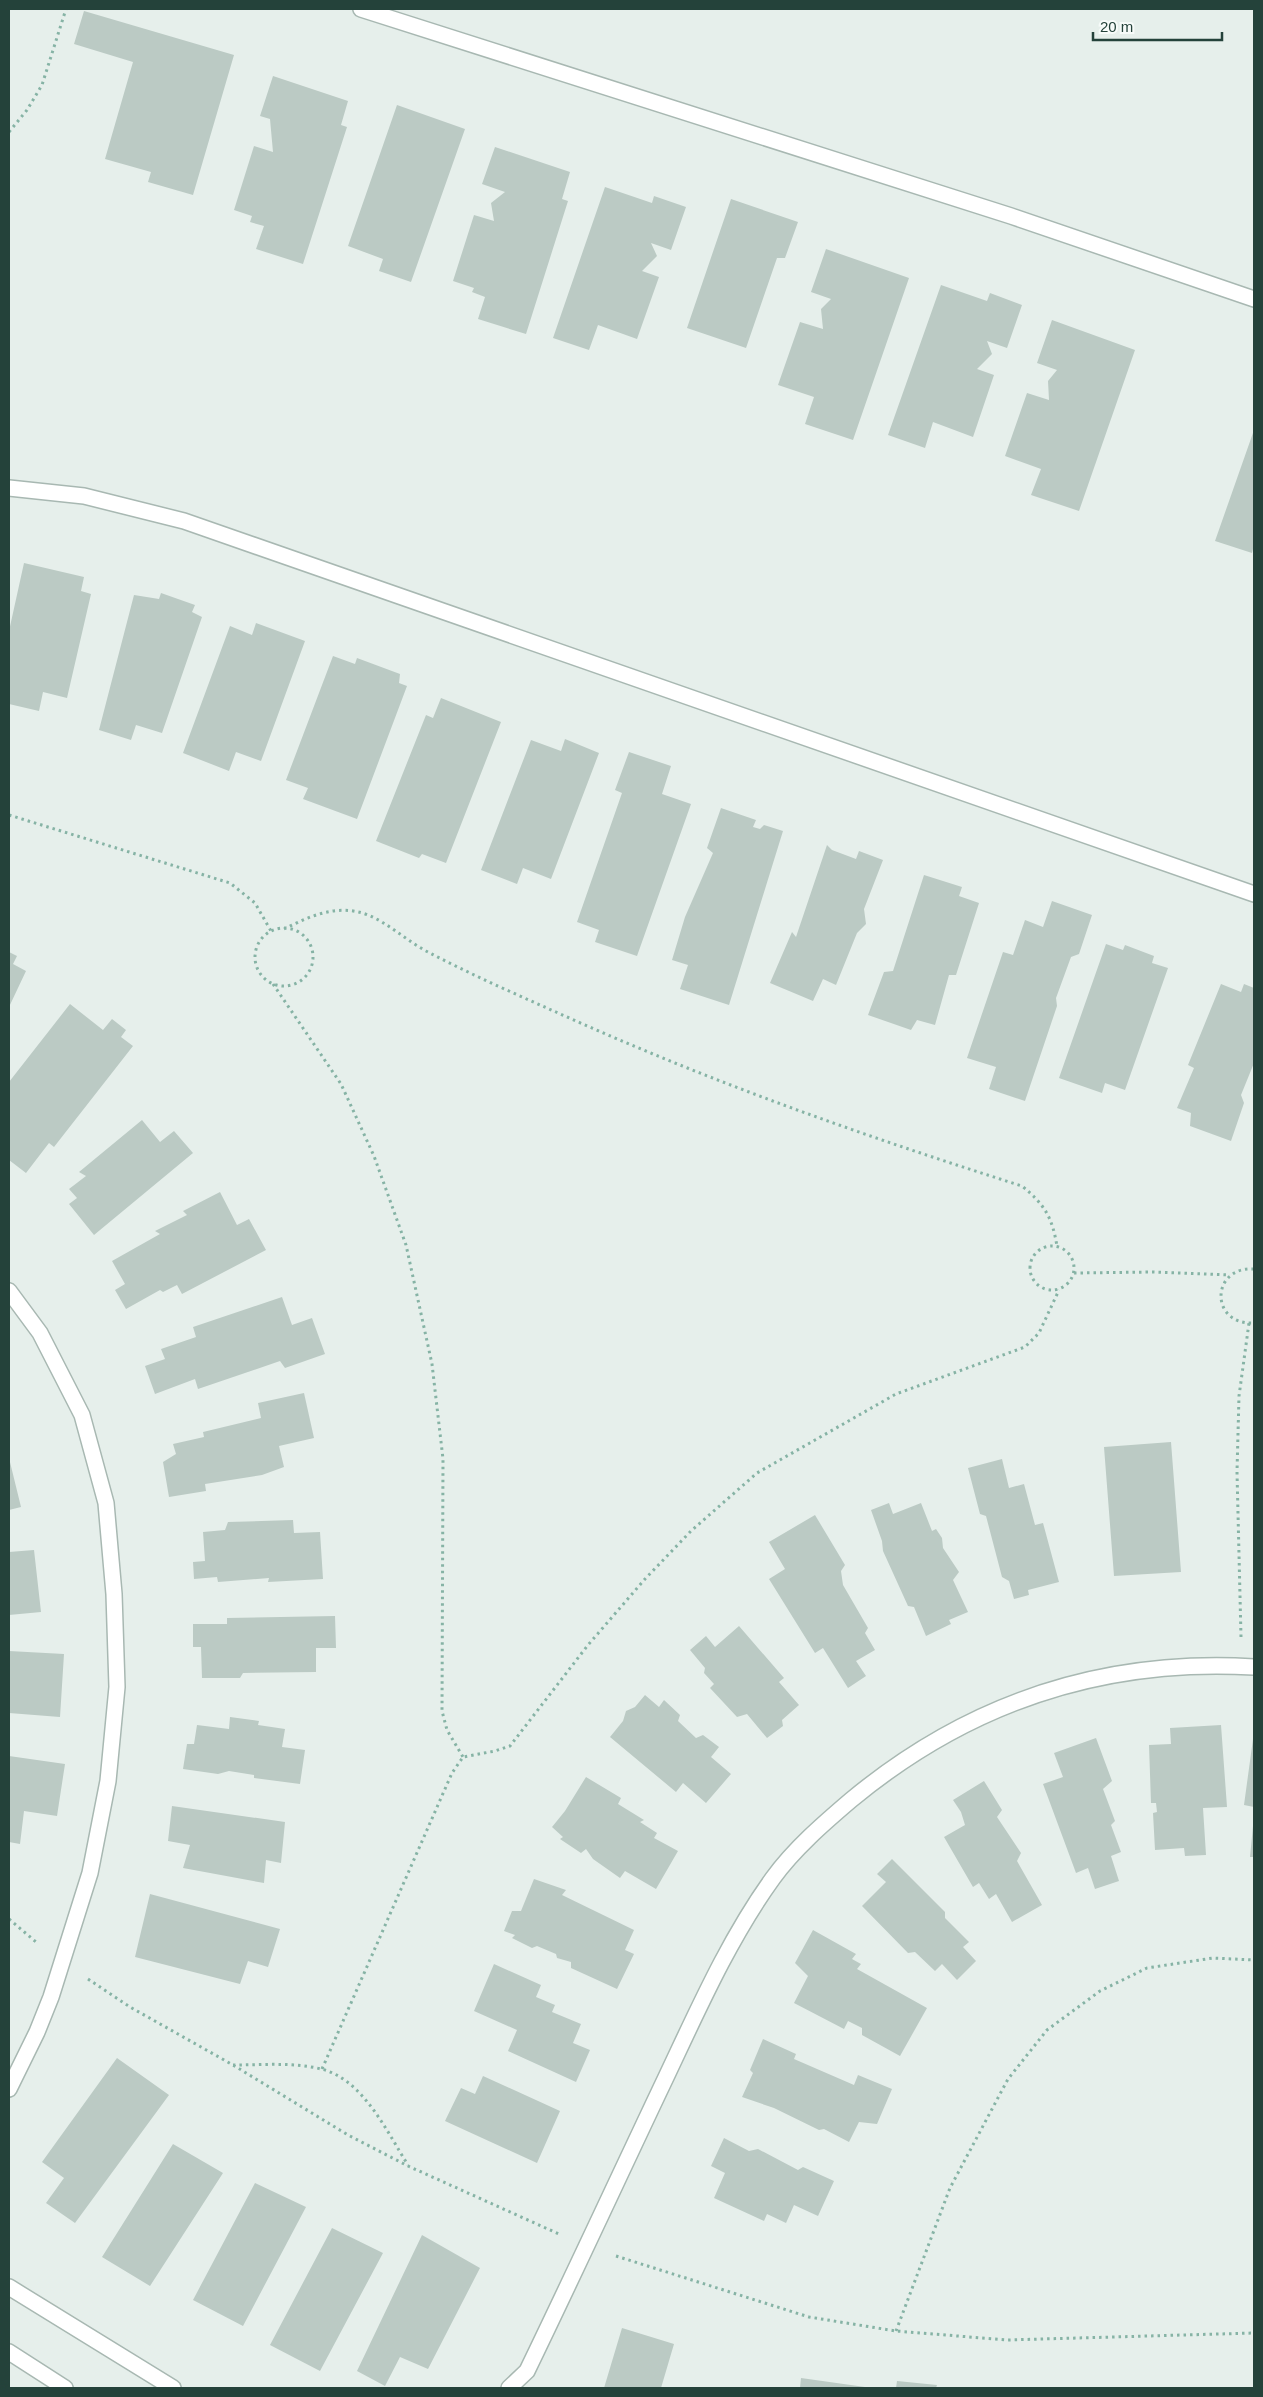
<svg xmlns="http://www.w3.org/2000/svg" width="1263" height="2397" viewBox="0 0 1263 2397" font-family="Helvetica,sans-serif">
<rect width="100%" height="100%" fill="#e6efeb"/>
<path fill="#bbcac4" d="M84 11 234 55 193 195 148 182 151 172 105 159 133 62 74 44Z
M273 76 348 101 341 125 347 127 303 264 256 249 264 226 250 222 252 216 234 210 254 146 273 152 270 119 260 116Z
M397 105 465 129 411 282 379 271 383 259 348 246Z
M495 147 570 172 562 199 568 201 526 334 478 319 485 297 472 292 474 288 453 281 474 215 494 221 491 203 505 192 482 184Z
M605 187 652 203 654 196 686 207 671 250 651 243 657 256 642 271 659 277 637 339 598 325 589 350 553 338Z
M731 199 798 222 785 258H777L746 348 687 328Z
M826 249 909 278 853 440 805 424 814 397 778 385 800 322 823 329 821 309 831 299 811 292Z
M941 285 987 301 990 293 1022 305 1007 348 987 341 992 354 977 369 994 375 973 437 933 422 925 448 888 435Z
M1052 320 1135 350 1079 511 1031 495 1041 469 1005 456 1027 393 1049 400 1048 381 1057 370 1037 363Z
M1254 430V545L1252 553 1215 541Z
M24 563 84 577 81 591 91 594 67 698 43 692 39 711 9 704V631Z
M161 593 195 605 192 612 202 617 162 733 136 725 131 740 99 730 134 595 159 599Z
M256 623 305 641 261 761 236 752 229 771 183 753 230 626 252 635Z
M333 656 355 664 357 658 400 674 399 683 407 686 357 819 303 799 308 788 286 780Z
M441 698 501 722 446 863 422 854 419 858 376 841 426 715 433 718Z
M565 739 599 753 551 879 523 868 517 884 481 870 531 740 561 751Z
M629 752 671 766 662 794 691 804 637 956 595 942 599 930 577 922 622 793 615 790Z
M721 808 756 820 753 827 760 829 764 825 783 831 729 1005 680 989 688 965 672 960 685 917 713 853 707 848Z
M827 845 832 850 856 859 859 851 883 860 864 909 866 924 857 933 836 985 823 979 813 1001 770 983 792 932 796 937Z
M924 875 962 887 959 896 979 903 956 975H949L935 1025 917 1020 911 1030 868 1015 884 972 893 971Z
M1052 901 1092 915 1079 954 1071 957 1056 998 1057 1006 1025 1101 989 1089 996 1067 967 1058 1003 952 1013 955 1025 920 1043 927Z
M1106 944 1123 950 1125 945 1154 956 1152 963 1168 968 1125 1090 1105 1083 1102 1093 1059 1078Z
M9 952 17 956 13 964 26 971 9 1007Z
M1221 984 1241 992 1244 984 1254 988V1063L1241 1095 1244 1103 1231 1141 1190 1126 1191 1113 1177 1108 1194 1068 1188 1065Z
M70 1004 103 1030 112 1019 126 1030 121 1037 133 1046 54 1147 49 1143 26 1173 9 1160V1082Z
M142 1120 160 1142 174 1131 193 1153 94 1235 69 1204 77 1198 69 1189 86 1176 79 1172Z
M220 1192 237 1225 249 1219 266 1250 182 1294 177 1285 163 1292 160 1290 126 1309 115 1290 125 1284 112 1261 160 1234 155 1231 187 1215 183 1211Z
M282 1297 292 1325 312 1318 325 1354 285 1368 280 1361 198 1389 195 1379 155 1394 145 1366 165 1359 161 1349 196 1337 193 1327Z
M304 1393 314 1438 279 1446 284 1467 262 1475 205 1484 206 1491 169 1497 163 1462 176 1454 173 1444 204 1437 203 1432 261 1418 258 1403Z
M1171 1442 1181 1572 1114 1576 1104 1447Z
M9 1458 21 1507 9 1510Z
M1002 1459 1009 1488 1024 1484 1035 1525 1043 1523 1059 1582 1028 1590 1029 1595 1014 1599 1009 1581 1002 1577 986 1516 980 1514 968 1468Z
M889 1503 893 1514 921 1503 932 1531 936 1529 942 1538 943 1548 959 1572 953 1580 968 1612 949 1620 951 1624 926 1636 914 1607 908 1606 883 1551 882 1541 871 1510Z
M815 1515 845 1565 841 1571 843 1585 868 1628 865 1633 875 1650 856 1661 866 1676 848 1688 823 1648 815 1653 769 1579 785 1569 769 1542Z
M293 1520 294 1533 320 1532 323 1579 268 1582 269 1578 218 1582 217 1577 194 1579 193 1562 205 1561 203 1532 225 1530 228 1522Z
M34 1550 41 1612 9 1615V1552Z
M335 1616 336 1648H316V1672L243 1673 240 1678H202L201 1647H193V1624H227V1618Z
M739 1626 784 1678 779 1682 799 1705 782 1720 783 1726 767 1738 747 1714 737 1717 710 1688 714 1684 704 1673 705 1668 690 1650 706 1636 715 1647Z
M9 1651 64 1654 60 1717 9 1713Z
M645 1695 659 1707 664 1700 680 1715 678 1721 696 1738 703 1735 719 1747 711 1757 731 1774 706 1803 683 1783 676 1792 610 1737 623 1721 626 1711 635 1707Z
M230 1717 259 1721 258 1725 285 1729 282 1747 305 1750 300 1784 254 1778V1775L229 1771 218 1774 183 1769 187 1744H194L197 1725 229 1729Z
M1221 1725 1227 1807 1203 1808 1206 1855 1185 1856 1184 1848 1155 1850 1153 1813 1157 1812 1156 1803H1151L1149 1745 1171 1744 1170 1728Z
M1096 1738 1112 1781 1103 1789 1115 1821 1111 1825 1121 1852 1111 1856 1119 1881 1095 1889 1088 1868 1076 1873 1043 1784 1063 1777 1054 1753Z
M1253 1739 1254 1740V1807L1244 1805Z
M9 1756 65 1764 57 1816 24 1811 20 1844 9 1842Z
M586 1777 621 1798 618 1804 644 1820 640 1822 657 1833 654 1838 678 1851 656 1889 625 1871 620 1878 593 1859 586 1849 581 1853 560 1839 563 1837 552 1827 565 1811Z
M984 1781 1002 1810 997 1817 1021 1853 1017 1861 1042 1905 1012 1922 996 1894 989 1899 979 1883 973 1887 944 1837 965 1825 961 1812 953 1800Z
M172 1806 285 1822 281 1863 266 1860 264 1883 183 1868 190 1845 168 1841Z
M1253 1826H1254V1857H1250Z
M892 1859 945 1912V1918L969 1942 963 1947 976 1961 957 1980 942 1964 935 1971 915 1952 908 1953 862 1906 886 1882 877 1874Z
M534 1879 566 1890 562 1895 634 1930 625 1950 634 1954 617 1989 571 1968V1962L557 1958 556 1954 537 1946 532 1948 512 1938 515 1935 504 1931 512 1911H521Z
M150 1894 280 1929 268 1967 248 1961 240 1984 135 1957Z
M813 1930 856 1954 852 1959 861 1964 857 1969 927 2008 900 2056 862 2035V2028L848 2021 844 2029 794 2003 808 1976 795 1963Z
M494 1964 541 1985 536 1997 555 2005 552 2012 581 2024 573 2043 590 2050 576 2082 508 2051 517 2030 474 2011Z
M763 2039 796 2054 794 2059 854 2085 858 2075 892 2089 877 2124 859 2122 849 2142 824 2129 819 2130 774 2108 742 2097 753 2073 750 2070Z
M117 2058 169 2095 75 2223 46 2203 64 2178 42 2162Z
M483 2076 560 2111 537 2163 445 2121 461 2088 475 2094Z
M724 2138 749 2151 758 2149 798 2170 803 2167 834 2181 818 2216 794 2205 786 2223 767 2214 764 2221 714 2198 725 2173 711 2166Z
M173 2144 223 2173 150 2286 102 2257Z
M255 2183 306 2207 243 2326 193 2300Z
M332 2228 383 2253 320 2371 270 2345Z
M422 2235 480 2268 428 2369 400 2357 385 2386 357 2371Z
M622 2328 674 2344 661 2388H604Z
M801 2378 865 2387V2388H800Z
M897 2381 937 2385 936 2388H896Z"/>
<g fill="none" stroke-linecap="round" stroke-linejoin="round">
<defs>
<path id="minor" d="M361 9 1011 216 1254 299
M9 488 84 496 184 521 1254 894
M9 1291 40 1333 82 1415 106 1503 114 1594 117 1687 108 1781 90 1873 51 1997 37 2032 9 2089
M9 2287 173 2388
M9 2352 65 2388
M509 2388 527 2371C572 2278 615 2185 659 2092 694 2019 726 1943 773 1878 794 1849 824 1823 851 1800 968 1703 1102 1658 1254 1667"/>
</defs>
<use href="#minor" stroke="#a8b8b2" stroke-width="18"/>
<path stroke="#86b3a5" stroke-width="3" stroke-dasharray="2.5 4" stroke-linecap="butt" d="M9 132 27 110 42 85 66 9
M9 815 230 883 255 903 271 931
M255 957a29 29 0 1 1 58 0a29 29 0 1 1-58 0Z
M284 929C310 916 338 903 368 915 388 923 406 940 426 951 468 973 513 993 556 1012 708 1081 864 1136 1022 1186 1045 1205 1052 1217 1057 1246
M273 984 341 1084 374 1156 406 1245 432 1364 443 1459 442 1711 447 1730 463 1757
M1030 1268a22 22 0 1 1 44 0a22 22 0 1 1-44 0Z
M1254 1269C1211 1266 1209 1325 1254 1323
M1074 1273 1153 1272 1230 1275
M1241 1637 1237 1472 1239 1396 1249 1323
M9 1919 36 1942
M88 1979 130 2007 233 2065 348 2135 408 2166 559 2234
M233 2065C262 2065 293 2062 321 2069 363 2079 387 2132 408 2165
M322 2069 452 1773 463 1757 495 1751 510 1746 588 1645 645 1579 691 1531 757 1473 896 1394 1025 1347 1039 1333 1059 1290
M616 2256 809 2317 896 2331 1007 2340 1254 2333
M896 2331 950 2188 1008 2079 1047 2030 1100 1991 1147 1968 1213 1958 1254 1960"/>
<use href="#minor" stroke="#fff" stroke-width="15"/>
</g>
<rect width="1263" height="2397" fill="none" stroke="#24423a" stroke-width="20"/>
<path d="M1093 32v8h129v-8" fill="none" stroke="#24423a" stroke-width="2.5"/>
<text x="1100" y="32" font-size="15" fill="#24423a" stroke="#f7fbf9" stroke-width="4" paint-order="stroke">20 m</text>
</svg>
